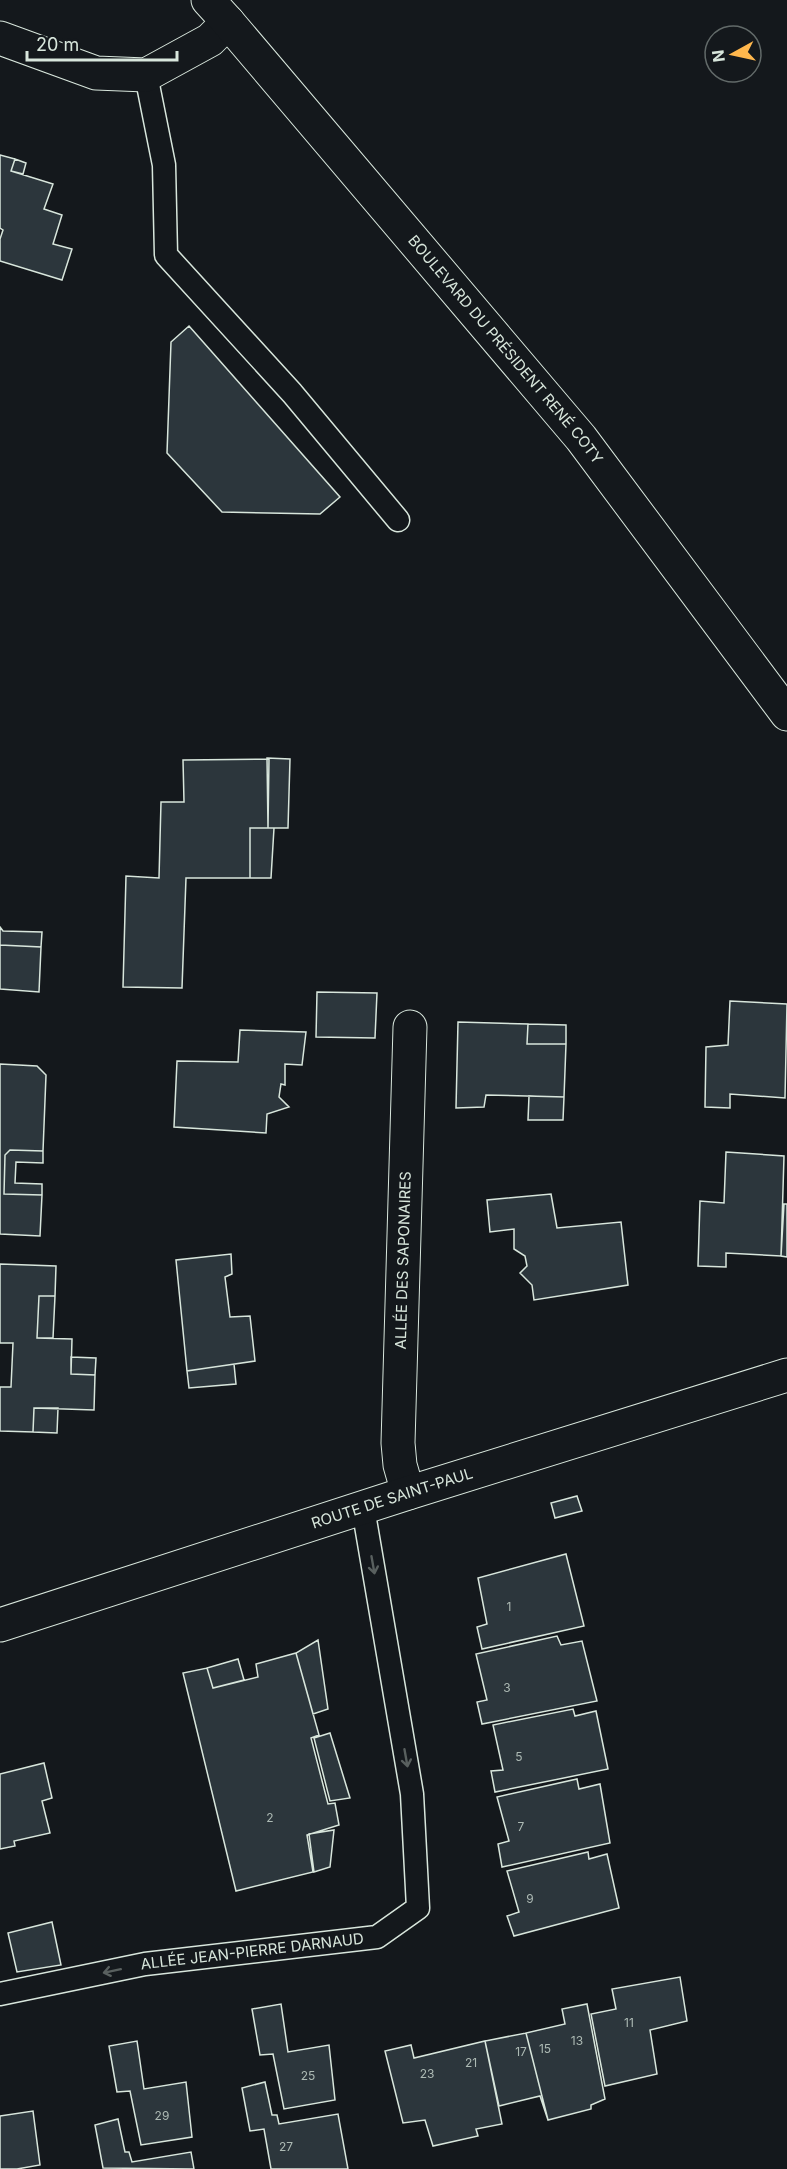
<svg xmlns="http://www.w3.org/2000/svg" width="787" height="2169" viewBox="0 0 787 2169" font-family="Inter,sans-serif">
<rect width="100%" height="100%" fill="#14181c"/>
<path fill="#2c363c" stroke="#d8e6dc" stroke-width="1.5" d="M0 155 15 159 11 171 53 184 44 209 62 215 53 244 72 249 62 280 0 261V239L3 230 0 228Z
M15 159 26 163 23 174 11 171Z
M189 326 340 497 320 514 222 512 167 453 171 342Z
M267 758 290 759 288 828H268Z
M269 759 268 828H250V878H186L182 988 123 987 126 876 159 878 161 802H184L183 760Z
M250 828H274L271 878H250Z
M0 927 3 931 42 932 41 947 0 945Z
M0 945 41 947 39 992 0 989Z
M317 992 377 993 375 1038 316 1037Z
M730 1001 787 1004 785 1098 730 1094V1108L705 1107 706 1047 728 1045Z
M458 1022 528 1024 527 1044H566L564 1097 486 1095 484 1107 456 1108Z
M528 1024 566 1025V1044H527Z
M240 1030 306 1032 302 1065 285 1064V1085L281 1084 279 1097 289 1107 267 1114 266 1133 174 1127 177 1061 238 1062Z
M0 1064 37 1066 46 1075 43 1151 10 1150 5 1155 4 1194 42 1195 40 1236 0 1234Z
M529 1096 564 1097 563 1120H528Z
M10 1150 43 1151V1163L16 1162 15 1183 42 1184V1195L4 1194 5 1155Z
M726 1152 784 1156 781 1256 726 1253V1267L698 1266 700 1201 724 1203Z
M551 1194 557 1228 621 1222 628 1285 534 1300 532 1285 520 1273 527 1266 525 1256 514 1249V1229L490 1232 487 1200Z
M784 1204H787V1257L781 1256Z
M231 1254 232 1274 225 1277 230 1317 250 1316 255 1361 187 1371 176 1260Z
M0 1264 56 1266 55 1296H39L37 1338 72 1339 71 1374 95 1375 94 1410 34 1408 33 1432 0 1431V1387H11L13 1343H0Z
M39 1296H55L53 1338H37Z
M71 1357 96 1358 95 1375 71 1374Z
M234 1364 236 1384 189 1388 187 1371Z
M34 1408H58L57 1433 33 1432Z
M577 1496 582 1511 555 1518 551 1503Z
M566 1554 584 1626 482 1649 477 1627 487 1624 478 1578Z
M557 1636 561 1645 582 1641 597 1701 482 1724 477 1702 487 1700 476 1654Z
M318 1640 328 1709 313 1714 296 1653Z
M296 1653 319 1735 311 1738 328 1804 335 1803 339 1825 307 1835 313 1872 236 1891 183 1673 207 1668 213 1688 258 1677 256 1664Z
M238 1659 244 1680 213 1688 207 1668Z
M573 1709 575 1716 596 1711 608 1769 495 1792 491 1771 503 1770 493 1725Z
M330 1733 350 1798 330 1801 314 1738Z
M44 1763 52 1798 42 1801 50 1833 14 1841 15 1846 0 1849V1774Z
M577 1779 579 1789 600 1784 610 1843 502 1867 498 1844 509 1841 497 1797Z
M334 1830 330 1867 314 1872 309 1834Z
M588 1852 589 1859 607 1854 619 1908 514 1936 507 1916 519 1912 507 1871Z
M52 1922 61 1965 17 1972 8 1933Z
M680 1977 687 2021 650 2030 657 2074 605 2086 591 2014 616 2009 612 1989Z
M281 2004 288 2052 329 2045 335 2100 284 2109 273 2054 260 2055 252 2009Z
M587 2004 605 2099 591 2105V2109L548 2120 526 2033 565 2024 562 2009Z
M526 2033 548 2120 540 2096 499 2106 485 2041Z
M137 2041 144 2089 186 2082 192 2137 141 2145 130 2091 117 2092 109 2046Z
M485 2041 502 2124 476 2129 478 2136 433 2146 425 2120 403 2123 385 2051 411 2045 414 2058Z
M265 2082 272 2115H277L279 2124 338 2114 348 2169H271L264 2129 250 2131 242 2088Z
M33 2111 40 2165 17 2169H0V2116Z
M118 2119 125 2152H129L132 2162 191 2152 194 2169 103 2168 95 2125Z"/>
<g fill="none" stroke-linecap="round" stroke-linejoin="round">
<defs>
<g id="lane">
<path d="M146 75 164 165 166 255 292 393 398 520"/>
<path id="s1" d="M0 1994 145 1964 377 1937 418 1908 412 1794 363 1508"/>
</g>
<g id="street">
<path d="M0 38 96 73 146 75 210 40 228 22"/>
<path id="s2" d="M408 1493 400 1465 398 1443 410 1027"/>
</g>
<g id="secondary">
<path id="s3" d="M208 0 228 22 581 438 787 714"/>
<path id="s4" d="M0 1625 408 1493 787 1375"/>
</g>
</defs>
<use href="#lane" stroke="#d8e6dc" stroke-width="25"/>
<use href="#street" stroke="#d8e6dc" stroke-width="35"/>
<use href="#secondary" stroke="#d8e6dc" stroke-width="35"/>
<use href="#lane" stroke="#14181c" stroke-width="22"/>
<use href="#street" stroke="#14181c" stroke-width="33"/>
<use href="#secondary" stroke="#14181c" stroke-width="33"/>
</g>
<defs><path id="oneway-shaft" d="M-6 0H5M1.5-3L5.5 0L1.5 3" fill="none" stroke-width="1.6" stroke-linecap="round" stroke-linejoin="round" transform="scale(1.5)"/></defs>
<g stroke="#59605f">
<use href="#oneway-shaft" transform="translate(373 1565) rotate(80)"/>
<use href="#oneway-shaft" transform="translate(406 1758) rotate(80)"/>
<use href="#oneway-shaft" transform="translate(112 1971) rotate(168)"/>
</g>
<g text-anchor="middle" stroke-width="4.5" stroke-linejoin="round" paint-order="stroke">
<g font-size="12" fill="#adbab4">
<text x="509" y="1611">1</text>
<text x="507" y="1692">3</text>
<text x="519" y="1761">5</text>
<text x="270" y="1822">2</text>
<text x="521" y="1831">7</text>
<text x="530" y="1903">9</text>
<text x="629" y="2027">11</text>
<text x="577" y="2045">13</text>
<text x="545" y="2053">15</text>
<text x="521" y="2056">17</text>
<text x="471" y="2067">21</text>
<text x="427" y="2078">23</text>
<text x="308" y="2080">25</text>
<text x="162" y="2120">29</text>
<text x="286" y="2151">27</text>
</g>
<g font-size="15" fill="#d8e6dc" stroke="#14181c">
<text dy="5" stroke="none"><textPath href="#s3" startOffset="459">BOULEVARD DU PRÉSIDENT RENÉ COTY</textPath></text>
<text dy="5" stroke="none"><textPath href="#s2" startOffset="234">ALLÉE DES SAPONAIRES</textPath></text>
<text dy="5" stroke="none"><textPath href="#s4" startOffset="412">ROUTE DE SAINT-PAUL</textPath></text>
<text dy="5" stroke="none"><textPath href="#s1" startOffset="256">ALLÉE JEAN-PIERRE DARNAUD</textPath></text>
</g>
</g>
<g transform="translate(733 54) rotate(262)"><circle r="28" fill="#14181c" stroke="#626a69" stroke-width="1.5"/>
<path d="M0-4.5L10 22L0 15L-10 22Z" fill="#ffb74d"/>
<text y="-9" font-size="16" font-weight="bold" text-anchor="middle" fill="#d8e6dc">N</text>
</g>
<path d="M27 51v9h150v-9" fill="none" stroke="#d8e6dc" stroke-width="3"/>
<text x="36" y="51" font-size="18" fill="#d8e6dc" stroke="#14181c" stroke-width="4.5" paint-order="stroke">20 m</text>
</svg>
